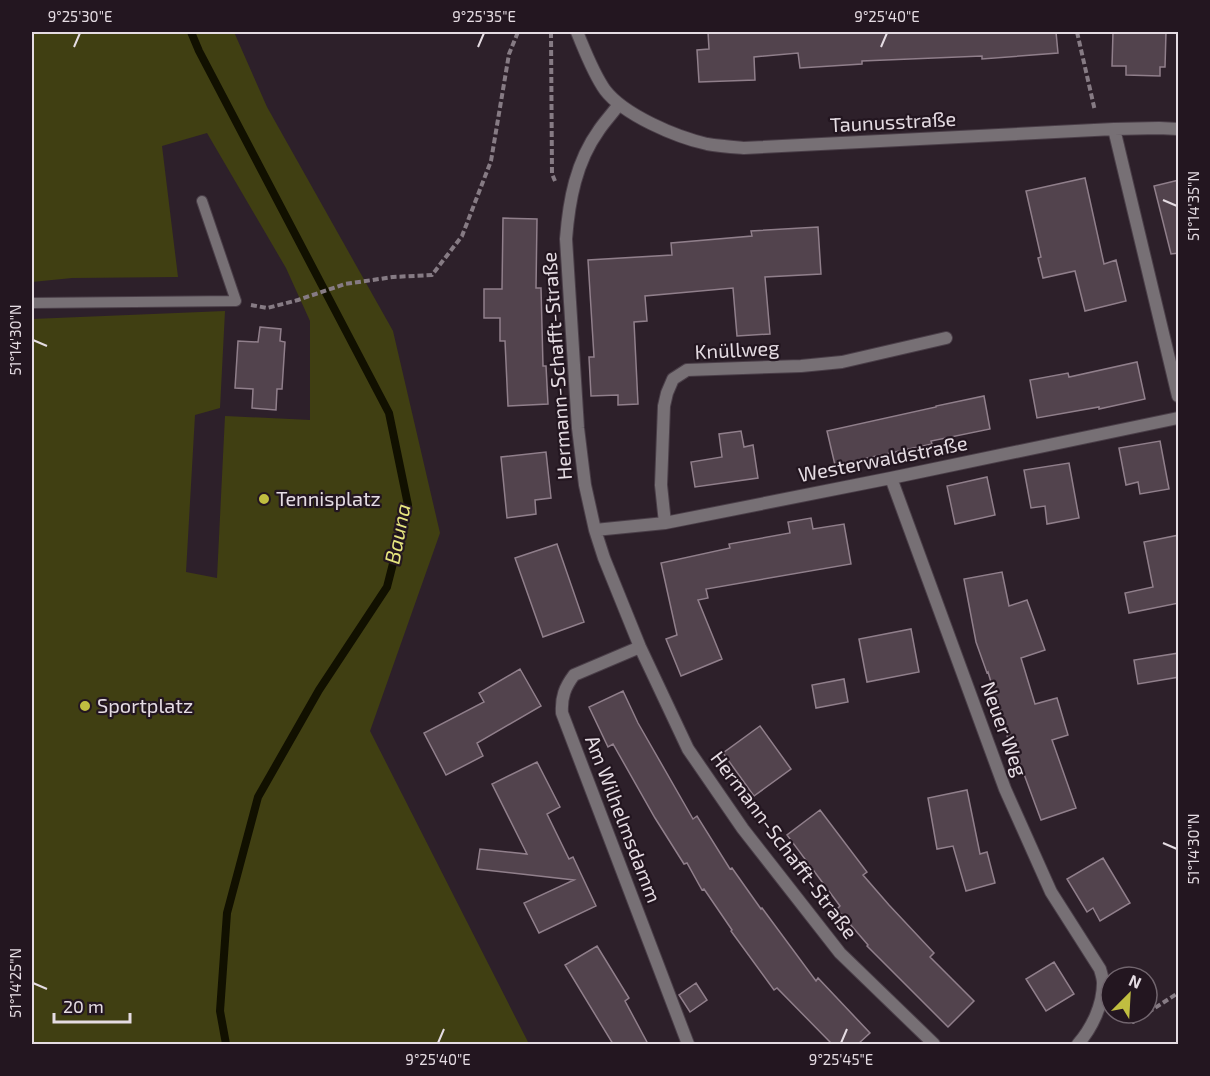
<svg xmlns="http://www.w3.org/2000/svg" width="1210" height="1076" viewBox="0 0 1210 1076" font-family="'Exo 2',sans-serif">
<rect width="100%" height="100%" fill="#2d202a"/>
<path fill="#403f12" d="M32 32H234L267 107 393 331 440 533 370 731 529 1044H32V319L225 311 220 408 195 415 186 572 217 578 225 416 310 420V321L286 268 207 133 162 146 178 277 72 278 32 282Z"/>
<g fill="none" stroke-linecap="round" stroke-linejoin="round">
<path stroke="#111000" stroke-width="8" d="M191 32 199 51 389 413 408 505 387 587 319 690 258 797 227 913 220 1011 226 1044"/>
</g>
<path fill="#52434d" stroke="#907f8b" stroke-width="1.5" d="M708 32H1056L1058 53 982 59V56L862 61V64L800 68 798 53 754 57 755 80 699 82 697 50 709 49Z
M1113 32H1166L1165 67H1160V76L1126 75V66H1112Z
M1085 178 1104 264 1116 260 1126 301 1085 311 1075 271 1043 278 1038 258 1041 257 1026 191Z
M1179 180V253L1171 254 1154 186Z
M503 218 537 219 536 288H541L543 366H546L548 404 508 406 505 341H500V318H484V289H502Z
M818 227 821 274 765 277 770 334 737 336 733 288 645 296 647 321 634 322 638 404 618 405V395L591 396 589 357H594L588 260 672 255 671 243 752 236 751 231Z
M260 327 281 329 280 341 285 342 282 389H277L276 410 252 408 253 389 235 388 238 341 258 342Z
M1137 362 1145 399 1099 409V407L1037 418 1030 380 1068 373 1069 377Z
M984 396 990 429 931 441 932 444 835 465 827 431 936 407V406Z
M741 431 744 447 753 445 758 478 695 487 691 462 722 457 719 434Z
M1160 441 1169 489 1140 494 1138 482 1126 485 1119 448Z
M546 452 551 498 535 500 536 514 507 518 501 457Z
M1069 463 1079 518 1047 524 1045 506 1031 508 1024 470Z
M987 477 995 515 955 524 947 486Z
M811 518 813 529 844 524 851 564 706 589 708 598 698 600 722 659 681 676 666 639 677 635 661 563 730 548 729 544 790 533 788 522Z
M1179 535V603L1129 613 1125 593 1153 587 1144 542Z
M557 544 584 622 543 637 515 558Z
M1002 572 1009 606 1027 600 1045 650 1021 658 1035 704 1057 698 1068 735 1052 740 1076 808 1041 820 1018 758 1014 759 988 672 987 673 976 642 964 579Z
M911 629 919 672 867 682 859 639Z
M1179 653V677L1138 684 1134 660Z
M520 669 541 706 477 743 483 756 446 775 424 733 484 702 479 693Z
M844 679 848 702 816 708 812 685Z
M623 691 638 723 693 819 697 816 730 869 732 868 761 909 762 908 816 981 818 978 870 1033 858 1044H832L777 988 774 990 731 931 732 930 704 889 702 890 687 863 684 864 655 818 613 744 608 747 589 707Z
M760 726 791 769 754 796 723 753Z
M537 762 560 807 547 814 569 859 573 857 596 906 539 933 524 903 574 880 477 869 480 849 527 854 492 784Z
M967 790 980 854 987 852 995 883 966 891 953 846 937 849 928 798Z
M820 810 867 872 863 875 889 905 934 953 930 957 974 1001 948 1027 867 946 868 945 837 909 840 906 787 835Z
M1103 858 1130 903 1100 921 1093 908 1087 912 1067 879Z
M597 946 629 998 625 1001 648 1044H613L565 965Z
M1054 962 1074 994 1046 1011 1026 979Z
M696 983 707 1000 690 1012 679 995Z"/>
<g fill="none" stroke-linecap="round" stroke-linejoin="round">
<defs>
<path id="service" d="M32 303 236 301 202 201"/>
<path id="minor" d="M577 32C585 51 593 73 605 90 624 115 676 137 707 144 719 146 732 147 744 148L1114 129 1159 128 1178 129
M619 104C613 113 605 121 599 130 576 162 569 200 566 239L578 428 585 485 595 530 604 558 640 647 688 749 743 829 840 953 934 1044
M1114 129 1178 396
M891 478 1005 789 1051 892 1100 969C1101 973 1103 978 1103 983 1103 1005 1092 1028 1078 1044
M665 523 661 485 664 406 667 393 673 379 687 370 801 366 842 362 946 338
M595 530 665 523 891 478 1178 418
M640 647 574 675C565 687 561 697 562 713L688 1044"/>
</defs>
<use href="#service" stroke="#4a3e48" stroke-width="12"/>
<use href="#minor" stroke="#4a3e48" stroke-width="14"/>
<path stroke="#867b84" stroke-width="4" stroke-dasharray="6 3" stroke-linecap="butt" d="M551 32 552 174 555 181
M1077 32 1095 111
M251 305 267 308 298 300 345 284 393 277 432 275 462 236 491 161 509 54 518 32
M1116 1015 1133 1022 1178 993"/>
<use href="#service" stroke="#777075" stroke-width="10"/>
<use href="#minor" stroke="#777075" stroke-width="12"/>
</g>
<path fill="none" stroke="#e5dce3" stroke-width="2" d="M74 47 80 33M478 47 484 33M881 47 887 33M1163 200 1177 206M33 340 47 346M1163 843 1177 849M33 983 47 989M438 1043 444 1029M841 1043 847 1029"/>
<g fill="#c0be40" stroke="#231620" stroke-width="2">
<circle cx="264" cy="499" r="6"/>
<circle cx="85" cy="706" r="6"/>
</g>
<g text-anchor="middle" stroke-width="4.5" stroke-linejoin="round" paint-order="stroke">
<g font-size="20" fill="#e5dce3" stroke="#231620">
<text transform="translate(893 122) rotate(-3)" y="7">Taunusstraße</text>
<text transform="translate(737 350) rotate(-3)" y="7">Knüllweg</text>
<text transform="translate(557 366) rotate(-94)" y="7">Hermann-Schafft-Straße</text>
<text transform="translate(883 459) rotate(-11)" y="7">Westerwaldstraße</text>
<text transform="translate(1004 729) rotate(70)" y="7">Neuer Weg</text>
<text transform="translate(623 819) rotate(69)" y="7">Am Wilhelmsdamm</text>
<text transform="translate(784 845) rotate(53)" y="7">Hermann-Schafft-Straße</text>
</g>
<g font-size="20" fill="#e5dce3" stroke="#231620" text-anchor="start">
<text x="276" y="506">Tennisplatz</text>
<text x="97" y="713">Sportplatz</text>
</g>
<g font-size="21" font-style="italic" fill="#e6e57e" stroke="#231620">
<text transform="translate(398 534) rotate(-79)" y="7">Bauna</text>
</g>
</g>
<rect width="1210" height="1076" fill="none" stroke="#231620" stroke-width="66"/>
<g transform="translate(1129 995) rotate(24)"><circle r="28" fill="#231620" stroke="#71656e" stroke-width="1.5"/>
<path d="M0-4.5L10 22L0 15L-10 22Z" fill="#c0be40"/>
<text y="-9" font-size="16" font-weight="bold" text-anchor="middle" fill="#e5dce3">N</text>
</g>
<path d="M54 1013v9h76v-9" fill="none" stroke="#e5dce3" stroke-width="3"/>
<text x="63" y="1013" font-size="18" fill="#e5dce3" stroke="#231620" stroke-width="4.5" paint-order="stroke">20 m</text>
<rect x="33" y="33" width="1144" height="1010" fill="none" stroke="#e5dce3" stroke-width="2"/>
<g font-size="15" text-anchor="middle" fill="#e5dce3">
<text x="80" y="22">9°25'30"E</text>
<text x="484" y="22">9°25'35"E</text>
<text x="887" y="22">9°25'40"E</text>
<text transform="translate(1194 206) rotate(-90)" y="5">51°14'35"N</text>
<text transform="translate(16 340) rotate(-90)" y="5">51°14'30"N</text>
<text transform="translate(1194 849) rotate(-90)" y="5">51°14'30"N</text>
<text transform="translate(16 983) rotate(-90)" y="5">51°14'25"N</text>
<text x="438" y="1065">9°25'40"E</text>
<text x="841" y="1065">9°25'45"E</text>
</g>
</svg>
